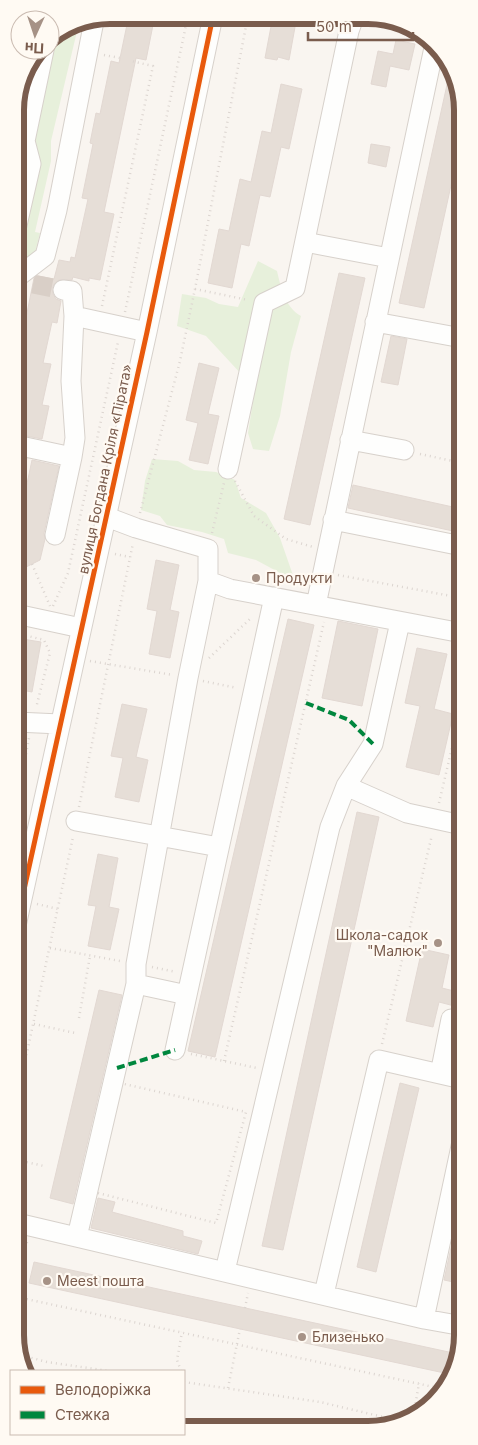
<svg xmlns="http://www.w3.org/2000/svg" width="478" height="1445" viewBox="0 0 478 1445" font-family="Inter,sans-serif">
<rect width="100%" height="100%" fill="#f9f5f0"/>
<path fill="#e7f0db" d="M78 27 51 141V161L35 232 40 233 35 253 15 268V249L19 245 37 166 32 139 56 35Z
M258 261 277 271C281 288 285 307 301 316L291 352 280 416 269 451 253 449 248 433 255 389 206 336 177 326 182 294 206 298 219 304 238 307Z
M152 459 178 461 194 470 216 472 235 480 241 498 266 513 280 538 295 581 256 560 228 553 224 539 202 532 167 525 160 516 141 510 145 481Z"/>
<path fill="#e6ded7" stroke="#e2d8d2" d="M129 15H155L146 60 136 58 104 212 114 214 100 280 89 278V281L73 277 72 280H59L54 284 52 289 53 294 56 299 61 301 57 323 52 322 43 363 51 364 42 405 49 406 42 439 16 434V416L19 400 16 399V380L20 358 16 357V349L22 317 26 318 34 278 38 276 54 279 59 260 70 262 71 257 75 258 88 199 82 198 93 144 90 143 96 113 100 114 111 61 119 63Z
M273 16H297L289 60 278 57 277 60 265 58Z
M396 40 415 44 409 70 390 66 386 87 371 84 378 51 393 54Z
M450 71 461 92V140L424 308 399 303Z
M281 84 302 89 289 149 281 147 270 197 260 195 249 246 241 244 232 288 208 283 219 229 229 231 240 179 251 182 262 131 271 133Z
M371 144 390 147 386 167 368 163Z
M339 273 365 278 310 525 284 519Z
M391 336 407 339 398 385 381 382Z
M199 363 219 368 208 414 219 416 208 464 189 460 198 423 186 420Z
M32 460 59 466 44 533 45 539 40 560 16 572V536Z
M353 485 462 509V533L348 508Z
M156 560 179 565 170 610 179 612 170 658 149 654 157 611 147 609Z
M288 619 314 625 215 1057 188 1051Z
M338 621 378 629 362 706 322 698Z
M16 638 41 642 32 692 16 689Z
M417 648 447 654 434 709 453 714 439 775 406 767 420 706 405 703Z
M122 704 147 709 136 757 148 760 139 802 115 797 123 758 111 756Z
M357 812 379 817 283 1250 262 1246Z
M98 854 118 858 109 907 119 909 110 950 88 946 96 906 88 905Z
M422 949 449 955 442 988 462 993V1008L439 1002 433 1027 406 1021Z
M99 990 122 995 73 1204 50 1198Z
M400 1083 419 1088 376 1272 357 1267Z
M462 1197H463V1284L444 1280Z
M98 1198 115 1202 112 1212 183 1231V1236L202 1241 198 1254 91 1228Z
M34 1262 250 1309 458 1354 449 1374 245 1330 29 1283Z"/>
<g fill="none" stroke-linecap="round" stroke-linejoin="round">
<path stroke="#d9cfc7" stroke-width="19" stroke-dasharray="19 9" stroke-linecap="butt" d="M33 284 63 290"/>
<defs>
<path id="minor" d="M15 234 31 164 25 141 44 50
M305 242 389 258
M15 279 45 256 57 210 94 21
M63 290 72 291 74 316
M375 322 462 338
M350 440 404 450
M16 445 72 457 55 535
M72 457 75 438 71 381 74 316 147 332
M16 465 18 446
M228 469 264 303 295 288 349 31 354 17
M107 517 136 528 208 549V581L230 589 462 633
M333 520 462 546
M316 605 435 43
M16 614 81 628
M16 722 60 724
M346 786 407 813 462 825
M76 821 219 847
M16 926 147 332 213 16
M136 984 187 995
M175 1050 274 597
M440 1074 451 1019
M17 1223 424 1319 463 1326
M77 1237 136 984V964L188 678 208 581
M225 1271 330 827 346 786 373 744 400 622
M324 1294 379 1060 462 1079
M424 1319 463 1137"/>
</defs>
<use href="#minor" stroke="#d7d1cb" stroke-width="21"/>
<path stroke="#dcd5d0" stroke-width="2.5" stroke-dasharray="1 4" stroke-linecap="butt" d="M104 55 120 58
M195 289 248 300
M102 306 153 66 131 61
M125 312 188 16
M420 454 462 463
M235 481 254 516 286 539 313 547
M140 513 180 361 195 289 248 16
M16 532 18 537
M212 533 224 483
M115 554 130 557
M32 564 50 606
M338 575 462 598
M53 606 68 573 118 342
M16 633 44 640 50 653 36 708
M209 658 252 617
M90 661 173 675
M203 681 237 688
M439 803 462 705
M79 807 133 543
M16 808 29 738
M37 904 58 909
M50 948 120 961
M152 967 176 972
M79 1018 90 956
M34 1024 75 1033
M382 1044 432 835
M191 1054 257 1068
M224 1061 324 622
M120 1083 246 1112 216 1223 94 1192Z
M16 1104 73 837
M17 1160 44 1166
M17 1287 27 1242
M17 1297 443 1389
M245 1308 248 1293
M17 1354 47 1362 109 1371
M181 1371 177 1360 182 1332
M184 1382 320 1402 400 1421
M228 1388 240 1329
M414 1413 419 1383
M380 1418 388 1428"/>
<use href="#minor" stroke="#fefefd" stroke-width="19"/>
<path stroke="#00873e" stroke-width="4" stroke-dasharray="8 4" stroke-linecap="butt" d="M306 703 349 720 373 744
M117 1068 175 1050"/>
<defs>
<path id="cycleway" d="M16 926 147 332 213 16"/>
</defs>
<use href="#cycleway" stroke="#fffaf3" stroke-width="8"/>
<use href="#cycleway" stroke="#e8590c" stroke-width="5"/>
</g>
<g fill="#a69286" stroke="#fffaf3" stroke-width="2">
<circle cx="256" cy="578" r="5"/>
<circle cx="438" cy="943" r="5"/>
<circle cx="47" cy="1281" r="5"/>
<circle cx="302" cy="1337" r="5"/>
</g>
<g text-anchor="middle" stroke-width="4.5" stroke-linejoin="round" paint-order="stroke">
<g font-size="14" fill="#7a5c4d" stroke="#fffaf3">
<text transform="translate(105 469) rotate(-78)" y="5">вулиця Богдана Кріля «Пірата»</text>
</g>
<g font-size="14" fill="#7a5c4d" stroke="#fffaf3" text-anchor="start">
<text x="266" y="583">Продукти</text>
<text x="428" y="940" text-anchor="end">Школа-садок<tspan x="428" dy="16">"Малюк"</tspan></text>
<text x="57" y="1286">Meest пошта</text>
<text x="312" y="1342">Близенько</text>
</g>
</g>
<path d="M0 0H478V1445H0ZM110 24H368A86 86 0 0 1 454 110V1335A86 86 0 0 1 368 1421H110A86 86 0 0 1 24 1335V110A86 86 0 0 1 110 24Z" fill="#fffaf3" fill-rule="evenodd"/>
<path fill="none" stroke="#7a5c4d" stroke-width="6" d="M110 24H368A86 86 0 0 1 454 110V1335A86 86 0 0 1 368 1421H110A86 86 0 0 1 24 1335V110A86 86 0 0 1 110 24Z"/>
<rect x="10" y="1370" width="175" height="65" fill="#fffaf3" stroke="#cabbb1"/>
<rect x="20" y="1386" width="25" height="8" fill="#e8590c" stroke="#cabbb1"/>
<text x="55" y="1395" font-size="15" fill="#7a5c4d">Велодоріжка</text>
<rect x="20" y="1411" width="25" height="8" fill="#00873e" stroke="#cabbb1"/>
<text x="55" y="1420" font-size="15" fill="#7a5c4d">Стежка</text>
<g transform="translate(35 35) rotate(183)"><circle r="24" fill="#fffaf3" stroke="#cabbb1"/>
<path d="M0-4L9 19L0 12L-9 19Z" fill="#a69286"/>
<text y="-8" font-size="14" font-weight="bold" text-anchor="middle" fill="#7a5c4d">Пн</text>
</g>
<path d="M308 32v8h105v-8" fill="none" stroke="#7a5c4d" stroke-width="2.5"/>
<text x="316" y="32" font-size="15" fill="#7a5c4d" stroke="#fffaf3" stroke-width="4" paint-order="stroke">50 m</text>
</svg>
